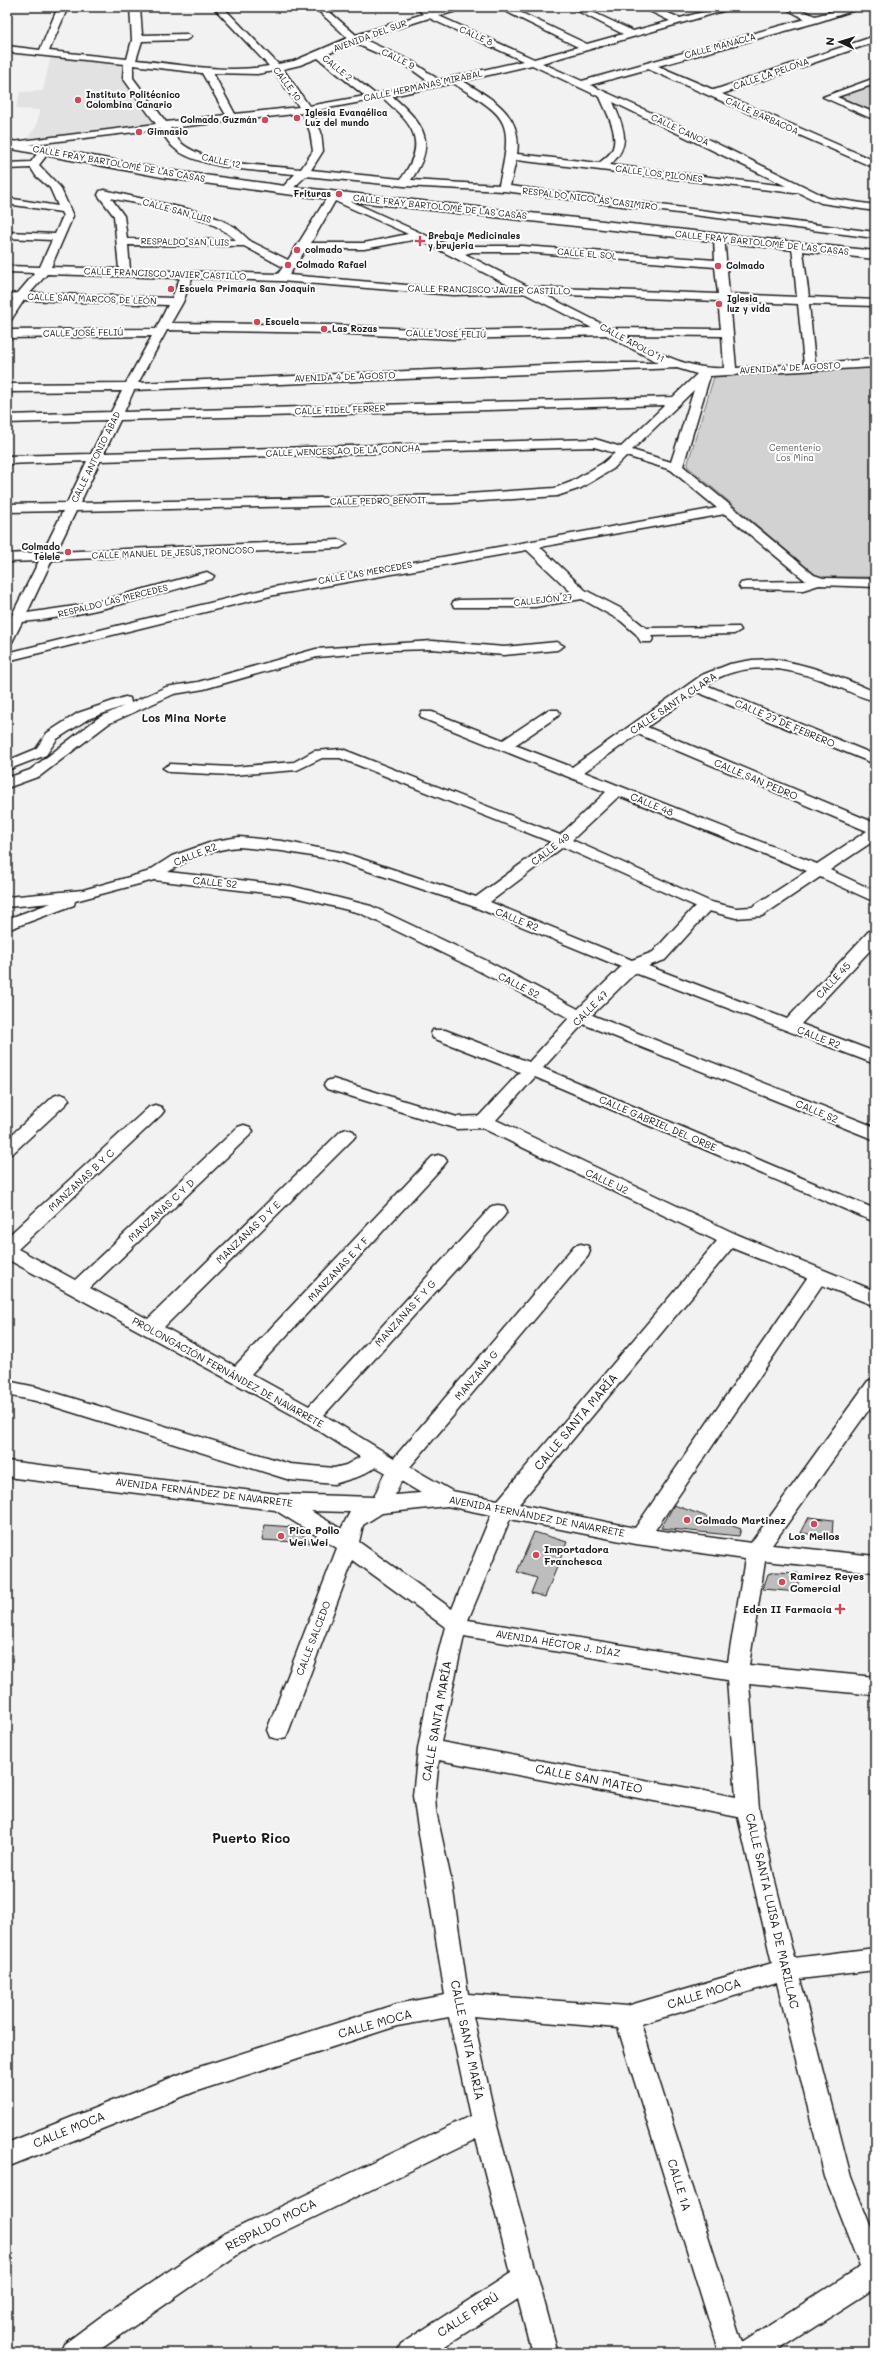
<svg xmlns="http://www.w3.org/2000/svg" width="882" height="2360" viewBox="0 0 882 2360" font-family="Mali,sans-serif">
<rect width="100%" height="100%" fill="#f2f2f2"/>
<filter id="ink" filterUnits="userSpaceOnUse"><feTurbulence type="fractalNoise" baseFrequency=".025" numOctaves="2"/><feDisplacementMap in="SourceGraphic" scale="8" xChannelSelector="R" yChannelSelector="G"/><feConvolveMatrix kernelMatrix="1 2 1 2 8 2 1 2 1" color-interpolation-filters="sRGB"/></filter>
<g filter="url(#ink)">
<path fill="#e2e2e2" d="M51 55 124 63 122 76 153 123 26 140 36 127 40 110 16 109 20 92 43 91Z"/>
<path fill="#d2d2d2" stroke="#777" d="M875 84V114L835 97Z
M875 367V577H818L687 466 714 377Z"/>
<path fill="#bdbdbd" stroke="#1c1c1c" d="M674 1505 741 1529 739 1536 661 1528Z
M809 1517 833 1520 832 1537 801 1533Z
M265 1525 293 1527 313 1543 262 1540Z
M534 1532 567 1542 545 1597 531 1593 537 1578 517 1572Z
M776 1572 798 1573V1592L763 1589 768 1574Z"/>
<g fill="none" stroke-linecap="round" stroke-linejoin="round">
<defs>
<path id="minor" d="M58 7H68L49 51 127 59 132 40 130 7H140L142 35 186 34 191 37 186 40 142 41 136 60C179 64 227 74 269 66L213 7H223L278 64 294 61 348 38 314 7H324L356 35 423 14 416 7H427L432 12 453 7H470L439 16 534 59 578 47 497 7H509L587 44 623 34 570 7H582L633 31 670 21 641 7H654L680 18 722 7H737L542 63 582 81 805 19 783 7H795L815 16 849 7H864L818 22 658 66 714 90 875 36V42L722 94 875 161V168L648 69 590 85 687 129 828 198 875 205V211L821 203 798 192 794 193 516 160 510 186 875 232V238L504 191 404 186 306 176 289 192 285 193 280 190 295 174C264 171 196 169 173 147 168 142 164 135 160 129L9 147 8 145 13 142 156 124 123 78 124 64 7 52V46L40 50ZM429 18 523 61 439 80 413 62 363 39ZM354 43 407 66 429 82 375 94 325 55ZM318 58 365 96 309 106 283 69 300 65ZM133 65 202 73 226 115 166 122 133 78ZM532 65 600 97C606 112 621 136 611 152 608 156 603 160 599 163L517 154C523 114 492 99 463 81ZM274 71 299 107 235 114 213 73 257 74ZM453 83C508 118 514 118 499 185L411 180C438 142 424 124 392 96ZM383 98C414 126 428 141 401 179L311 170 323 151 321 132 312 111ZM613 102 786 186 610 165C633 144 623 127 613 102ZM303 113 310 132 313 151 301 169C266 165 209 166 181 143 177 139 173 133 170 128Z
M875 78V84L837 97 875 113V120L823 97Z
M44 149 49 152 39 165 60 187 73 216 51 267 119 269 114 216 98 195 100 191 104 190 200 212 219 219 235 227 250 241 288 260 328 196 333 193 456 249 472 246H523L715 260 714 238 716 236H724L729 294 797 297 792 246 794 244H802L809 297 875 300V306L809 304 815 363 875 359V367L710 376 683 466 814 575 823 578 875 579V587L819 585 803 590 741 589 739 586 741 583 746 582 806 581 725 514 540 547 585 590 622 609 646 628 739 627 741 630 734 634 651 636 653 639 651 642H641L636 634 621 621 582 599 535 607H454L452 604 454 601 459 600 535 599 572 593 527 550 274 595 7 661V653L274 587 717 508 671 470 626 456 613 469 581 488 557 496 453 503 76 511 56 552 340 540 347 544 340 548 52 560 27 613 89 604 207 572 214 576 212 579C149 597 87 616 22 622L12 642 7 643V625L39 561 7 562V554L43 552 63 511 7 512V504L67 503 87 461 7 464V456L91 454 108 420 7 423V415L111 412 122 391 7 392V384L126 383 152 336 7 338V330L156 329 168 305 24 300 11 320 7 321V309L13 299 8 296 10 294 18 293 35 273 7 272V266L40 267 52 240 7 238V232L55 234 63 216 61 212 7 204V198L58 206 50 188 36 176 31 168 7 169V163L31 162 40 150ZM111 198C150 207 206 212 236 240L127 239 124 216ZM335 201 408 234 364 243H311ZM418 239 512 287 453 289 289 275 306 249H364ZM128 245 244 246 283 267 278 274 130 270ZM472 252H523L715 267 718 294 529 287 465 254ZM47 274 180 278 172 298 30 293ZM192 278 281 281 453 295 524 293 592 328 454 331 332 325 171 323 183 302ZM543 294 718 301 721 329 610 328ZM730 301 798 304 804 364 736 368ZM167 330 332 333 454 339 606 335 659 363H590L138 383ZM623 335 722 336 724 368C687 370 655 351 623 335ZM677 368 697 374 673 397 124 412 134 390ZM694 390 671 462 632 450ZM665 405 621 447 595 439 104 453 120 420ZM594 447 615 453 603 463 571 482 555 488 453 495 80 503 100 461Z
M432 641 504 647 557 642 564 646 557 650 504 655 432 649 396 650 317 657 204 689 174 694 108 724 40 776 7 788V778L30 770 98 718 124 706 88 719 57 739 46 755 7 770V761L36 749 47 733 78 713 125 697 130 698 131 703 166 687 198 682 316 649Z
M772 659C809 664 841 677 875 692V701C859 697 844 689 829 683 790 667 743 659 706 685L875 755V764L697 692 647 727 875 823V840L830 870 875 891V902L820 877 762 916 736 918 709 911 665 960 648 966 787 1019 869 931 875 930V945L801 1024 875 1052V1064L635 973 592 1015 875 1127V1140L583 1024 543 1068 875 1209V1222L535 1077 496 1120 736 1234 875 1291V1306L822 1285 655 1530 751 1543 868 1381 875 1379V1401L772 1545 875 1556V1572L765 1561 749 1665 875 1677V1695L749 1683 759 1809 774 1877 794 1958 875 1948V1970L800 1979 851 2177 875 2238V2288L774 2353H719L618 2028 473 2016 496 2122 558 2353H532L518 2299 434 2353H397L401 2344 511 2273 476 2139 240 2253 95 2353H60L64 2344 99 2318 222 2235 470 2116 449 2017 397 2026 194 2092 7 2167V2143L193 2069 397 2004 445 1995 413 1796 418 1749 430 1685 445 1627 353 1560 289 1730 286 1737 278 1739 270 1737 267 1730 337 1548 275 1510 7 1477V1461L278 1494 374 1497 385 1472 376 1467 360 1476 334 1484 290 1480 36 1401 7 1395V1381L36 1387 290 1464 334 1468 346 1465 360 1457 304 1421 7 1259V1237L149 1107 155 1105 161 1107 164 1111 161 1115 18 1249 75 1280 238 1127 244 1125 250 1127 253 1131 250 1135 90 1288 148 1319 341 1131 347 1129 353 1131 356 1135 353 1139 164 1327 235 1366 432 1157 438 1155 444 1157 447 1161 444 1165 251 1374 309 1406 492 1206 498 1205 504 1206 507 1211 504 1216 324 1415 394 1458 574 1246 581 1244 588 1246 590 1251 588 1256 410 1467 452 1491 498 1500 717 1241 482 1128 457 1129 327 1089 324 1085 327 1081 333 1079 457 1117 479 1116 520 1072 433 1038 431 1034 433 1030H445L529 1062 569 1018 473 968 360 913 291 896 154 880 75 901 74 905 7 930V919L51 903 7 907V897L83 890 147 872 172 856 215 841 239 837 282 841 344 853 476 897 551 842 340 758H322L297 770 232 775 170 772 163 768 170 764 232 767 294 762 314 751 342 749 560 835 606 792 422 718 420 715 422 712H432L503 740 548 710H558L560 713 558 716 515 745 572 767 702 675 730 664 752 660ZM638 734 867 831 817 864 584 772ZM619 796 807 871 752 907 736 908 711 902 572 840ZM239 847 282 851 335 860 472 906 621 967 578 1009 485 960 371 906 291 886 168 872C190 858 214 849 239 847ZM563 847 695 906 653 952 632 960 490 902ZM732 1248 807 1278 635 1528 519 1504ZM401 1481 421 1493 395 1495ZM447 1506 491 1515 452 1609 359 1542 363 1525 382 1513ZM311 1511 350 1512 341 1529ZM510 1519 636 1544 745 1559 728 1662 468 1620ZM464 1636 727 1680 736 1797 441 1742ZM439 1760 738 1817 772 1963 627 2006 468 1994 452 1884 436 1811 435 1796ZM777 1983 825 2177 860 2267 742 2343 641 2024Z
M60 1094 66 1096 69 1100 66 1104 13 1153 7 1155V1139L54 1096Z"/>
<path id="major" d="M7 140 167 170 285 186 875 251V259L285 194 167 178 7 148Z"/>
</defs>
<use href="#minor" stroke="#1c1c1c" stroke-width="3"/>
<use href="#major" stroke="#1c1c1c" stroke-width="3"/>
<use href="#minor" fill="#fff" fill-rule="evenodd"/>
<use href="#major" fill="#fff" fill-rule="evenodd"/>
</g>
</g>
<g fill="#d1495b" stroke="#fff" stroke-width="1.5">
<circle cx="78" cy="100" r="4"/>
<circle cx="297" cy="118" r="4"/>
<circle cx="265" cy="120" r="4"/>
<circle cx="139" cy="132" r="4"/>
<circle cx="339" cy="194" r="4"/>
<path d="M418 235h4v4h4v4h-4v4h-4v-4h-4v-4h4z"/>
<circle cx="297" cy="250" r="4"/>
<circle cx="288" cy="265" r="4"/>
<circle cx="718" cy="266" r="4"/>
<circle cx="171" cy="289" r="4"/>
<circle cx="719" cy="304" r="4"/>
<circle cx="257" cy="322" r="4"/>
<circle cx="324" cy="329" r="4"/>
<circle cx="68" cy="552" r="4"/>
<circle cx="687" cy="1520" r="4"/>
<circle cx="814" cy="1524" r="4"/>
<circle cx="281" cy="1536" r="4"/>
<circle cx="536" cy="1555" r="4"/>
<circle cx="782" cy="1582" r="4"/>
<path d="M838 1603h4v4h4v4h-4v4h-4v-4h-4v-4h4z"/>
</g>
<g text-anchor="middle" stroke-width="4" stroke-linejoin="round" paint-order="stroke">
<g font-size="9" fill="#1c1c1c" stroke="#fff">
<text transform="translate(370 36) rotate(-20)" y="3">AVENIDA DEL SUR</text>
<text transform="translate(476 36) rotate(24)" y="3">CALLE 8</text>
<text transform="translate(720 46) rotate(-15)" y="3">CALLE MANACLA</text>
<text transform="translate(398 59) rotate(26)" y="3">CALLE 9</text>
<text transform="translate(337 68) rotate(39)" y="3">CALLE 2</text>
<text transform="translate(771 74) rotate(-19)" y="3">CALLE LA PELONA</text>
<text transform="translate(287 84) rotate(53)" y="3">CALLE 10</text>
<text transform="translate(423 86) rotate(-12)" y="3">CALLE HERMANAS MIRABAL</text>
<text transform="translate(762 116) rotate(24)" y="3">CALLE BARBACOA</text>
<text transform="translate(680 130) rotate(25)" y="3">CALLE CANOA</text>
<text transform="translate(221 161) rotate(12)" y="3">CALLE 12</text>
<text transform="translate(119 164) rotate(10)" y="3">CALLE FRAY BARTOLOMÉ DE LAS CASAS</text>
<text transform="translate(659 174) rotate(7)" y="3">CALLE LOS PILONES</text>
<text transform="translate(590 199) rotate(7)" y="3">RESPALDO NICOLÁS CASIMIRO</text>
<text transform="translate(440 207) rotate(6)" y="3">CALLE FRAY BARTOLOMÉ DE LAS CASAS</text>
<text transform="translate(177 211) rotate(15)" y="3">CALLE SAN LUIS</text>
<text transform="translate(185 242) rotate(1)" y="3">RESPALDO SAN LUIS</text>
<text transform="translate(762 243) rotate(6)" y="3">CALLE FRAY BARTOLOMÉ DE LAS CASAS</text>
<text transform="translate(587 254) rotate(5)" y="3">CALLE EL SOL</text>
<text transform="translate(165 274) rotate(2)" y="3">CALLE FRANCISCO JAVIER CASTILLO</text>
<text transform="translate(489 290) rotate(1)" y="3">CALLE FRANCISCO JAVIER CASTILLO</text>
<text transform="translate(92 299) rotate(2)" y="3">CALLE SAN MARCOS DE LEÓN</text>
<text transform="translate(83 333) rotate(-1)" y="3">CALLE JOSÉ FELIÚ</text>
<text transform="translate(446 334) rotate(1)" y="3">CALLE JOSÉ FELIÚ</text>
<text transform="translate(632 343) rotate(28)" y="3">CALLE APOLO 11</text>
<text transform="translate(790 368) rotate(-3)" y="3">AVENIDA 4 DE AGOSTO</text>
<text transform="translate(345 377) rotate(-2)" y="3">AVENIDA 4 DE AGOSTO</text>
<text transform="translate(340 410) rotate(-2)" y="3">CALLE FIDEL FERRER</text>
<text transform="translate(343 451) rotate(-2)" y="3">CALLE WENCESLAO DE LA CONCHA</text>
<text transform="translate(96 457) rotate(-64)" y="3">CALLE ANTONIO ABAD</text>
<text transform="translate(378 501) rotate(-1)" y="3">CALLE PEDRO BENOIT</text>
<text transform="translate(173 553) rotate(-2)" y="3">CALLE MANUEL DE JESÚS TRONCOSO</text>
<text transform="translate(365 573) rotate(-10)" y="3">CALLE LAS MERCEDES</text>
<text transform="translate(543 600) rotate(-6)" y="3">CALLEJÓN 27</text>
<text transform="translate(113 601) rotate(-14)" y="3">RESPALDO LAS MERCEDES</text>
</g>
<g font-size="9" font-weight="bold" fill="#1c1c1c" stroke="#fff" text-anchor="start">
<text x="86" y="98">Instituto Politécnico<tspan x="86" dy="10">Colombina Canario</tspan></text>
<text x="305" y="116">Iglesia Evangélica<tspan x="305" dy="10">Luz del mundo</tspan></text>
<text x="257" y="123" text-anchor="end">Colmado Guzmán</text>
<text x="147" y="135">Gimnasio</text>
<text x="331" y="197" text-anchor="end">Frituras</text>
<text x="428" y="239">Brebaje Medicinales<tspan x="428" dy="10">y brujeria</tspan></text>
<text x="305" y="253">colmado</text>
<text x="296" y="268">Colmado Rafael</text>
<text x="726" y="269">Colmado</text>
<text x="179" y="292">Escuela Primaria San Joaquin</text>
<text x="727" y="302">Iglesia<tspan x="727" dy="10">luz y vida</tspan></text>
<text x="265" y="325">Escuela</text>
<text x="332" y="332">Las Rozas</text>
<text x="60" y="550" text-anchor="end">Colmado<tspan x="60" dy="10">Telele</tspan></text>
</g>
<g font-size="9" fill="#5c5c5c" stroke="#fff">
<text x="795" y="451">Cementerio<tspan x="795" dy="10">Los Mina</tspan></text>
</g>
<g font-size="10" fill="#1c1c1c" stroke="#fff">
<text transform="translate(673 703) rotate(-34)" y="4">CALLE SANTA CLARA</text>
<text transform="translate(785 723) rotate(23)" y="4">CALLE 27 DE FEBRERO</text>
<text transform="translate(756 779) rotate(23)" y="4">CALLE SAN PEDRO</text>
<text transform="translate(652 804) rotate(22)" y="4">CALLE 48</text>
<text transform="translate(550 849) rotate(-38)" y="4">CALLE 49</text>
<text transform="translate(195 854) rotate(-22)" y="4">CALLE R2</text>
<text transform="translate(215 882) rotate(5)" y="4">CALLE S2</text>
<text transform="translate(517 919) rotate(22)" y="4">CALLE R2</text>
<text transform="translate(833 980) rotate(-47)" y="4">CALLE 45</text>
<text transform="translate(519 985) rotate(27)" y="4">CALLE S2</text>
<text transform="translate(590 1008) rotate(-45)" y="4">CALLE 47</text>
<text transform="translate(819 1037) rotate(21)" y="4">CALLE R2</text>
<text transform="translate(817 1111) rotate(22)" y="4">CALLE S2</text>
<text transform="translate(658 1123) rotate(23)" y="4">CALLE GABRIEL DEL ORBE</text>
<text transform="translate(81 1180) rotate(-43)" y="4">MANZANAS B Y C</text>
<text transform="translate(607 1181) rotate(25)" y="4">CALLE U2</text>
<text transform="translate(161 1210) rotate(-43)" y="4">MANZANAS C Y D</text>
<text transform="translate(248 1232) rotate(-44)" y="4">MANZANAS D Y E</text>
<text transform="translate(338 1269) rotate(-47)" y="4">MANZANAS E Y F</text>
<text transform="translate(405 1313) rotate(-48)" y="4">MANZANAS F Y G</text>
<text transform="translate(228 1372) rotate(29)" y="4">PROLONGACIÓN FERNÁNDEZ DE NAVARRETE</text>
<text transform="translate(476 1375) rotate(-50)" y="4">MANZANA G</text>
<text transform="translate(204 1492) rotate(7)" y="4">AVENIDA FERNÁNDEZ DE NAVARRETE</text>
<text transform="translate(537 1516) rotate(11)" y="4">AVENIDA FERNÁNDEZ DE NAVARRETE</text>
<text transform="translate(313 1638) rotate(-69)" y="4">CALLE SALCEDO</text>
<text transform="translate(558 1643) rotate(9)" y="4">AVENIDA HÉCTOR J. DÍAZ</text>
</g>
<g font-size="10" font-weight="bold" fill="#1c1c1c" stroke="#fff" text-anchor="start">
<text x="695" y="1524">Colmado Martinez</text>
<text x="289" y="1534">Pica Pollo<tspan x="289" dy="12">Wei Wei</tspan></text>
<text x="814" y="1540" text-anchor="middle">Los Mellos</text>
<text x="544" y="1553">Importadora<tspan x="544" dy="12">Franchesca</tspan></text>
<text x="790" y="1580">Ramirez Reyes<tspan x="790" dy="12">Comercial</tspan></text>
<text x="832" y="1613" text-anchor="end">Eden II Farmacia</text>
</g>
<g font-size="11" font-weight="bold" fill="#1c1c1c" stroke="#fff">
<text x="184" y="722">Los Mina Norte</text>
</g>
<g font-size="12" fill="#1c1c1c" stroke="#fff">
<text transform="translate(576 1422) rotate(-50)" y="4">CALLE SANTA MARÍA</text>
<text transform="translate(437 1721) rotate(-80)" y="4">CALLE SANTA MARÍA</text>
<text transform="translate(589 1779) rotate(11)" y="4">CALLE SAN MATEO</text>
<text transform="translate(772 1911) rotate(77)" y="4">CALLE SANTA LUISA DE MARILLAC</text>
<text transform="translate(704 1994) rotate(-17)" y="4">CALLE MOCA</text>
<text transform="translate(375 2024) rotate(-16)" y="4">CALLE MOCA</text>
<text transform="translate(467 2040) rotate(78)" y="4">CALLE SANTA MARÍA</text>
<text transform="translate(69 2130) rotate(-22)" y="4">CALLE MOCA</text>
<text transform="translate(679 2185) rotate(73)" y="4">CALLE 1A</text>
<text transform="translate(271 2225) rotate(-27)" y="4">RESPALDO MOCA</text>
<text transform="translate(468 2315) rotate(-33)" y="4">CALLE PERÚ</text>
</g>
<g font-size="13" font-weight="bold" fill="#1c1c1c" stroke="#fff">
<text x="251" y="1843">Puerto Rico</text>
</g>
</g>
<rect width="882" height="2360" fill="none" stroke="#fff" stroke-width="24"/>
<rect x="12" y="12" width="858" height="2336" fill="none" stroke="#1c1c1c" stroke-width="1.5" filter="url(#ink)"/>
<g transform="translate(840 42) rotate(274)" stroke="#ffffff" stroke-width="3" paint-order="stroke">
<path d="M0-3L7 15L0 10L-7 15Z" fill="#1c1c1c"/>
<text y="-6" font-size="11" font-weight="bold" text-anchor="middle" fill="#1c1c1c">N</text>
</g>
</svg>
